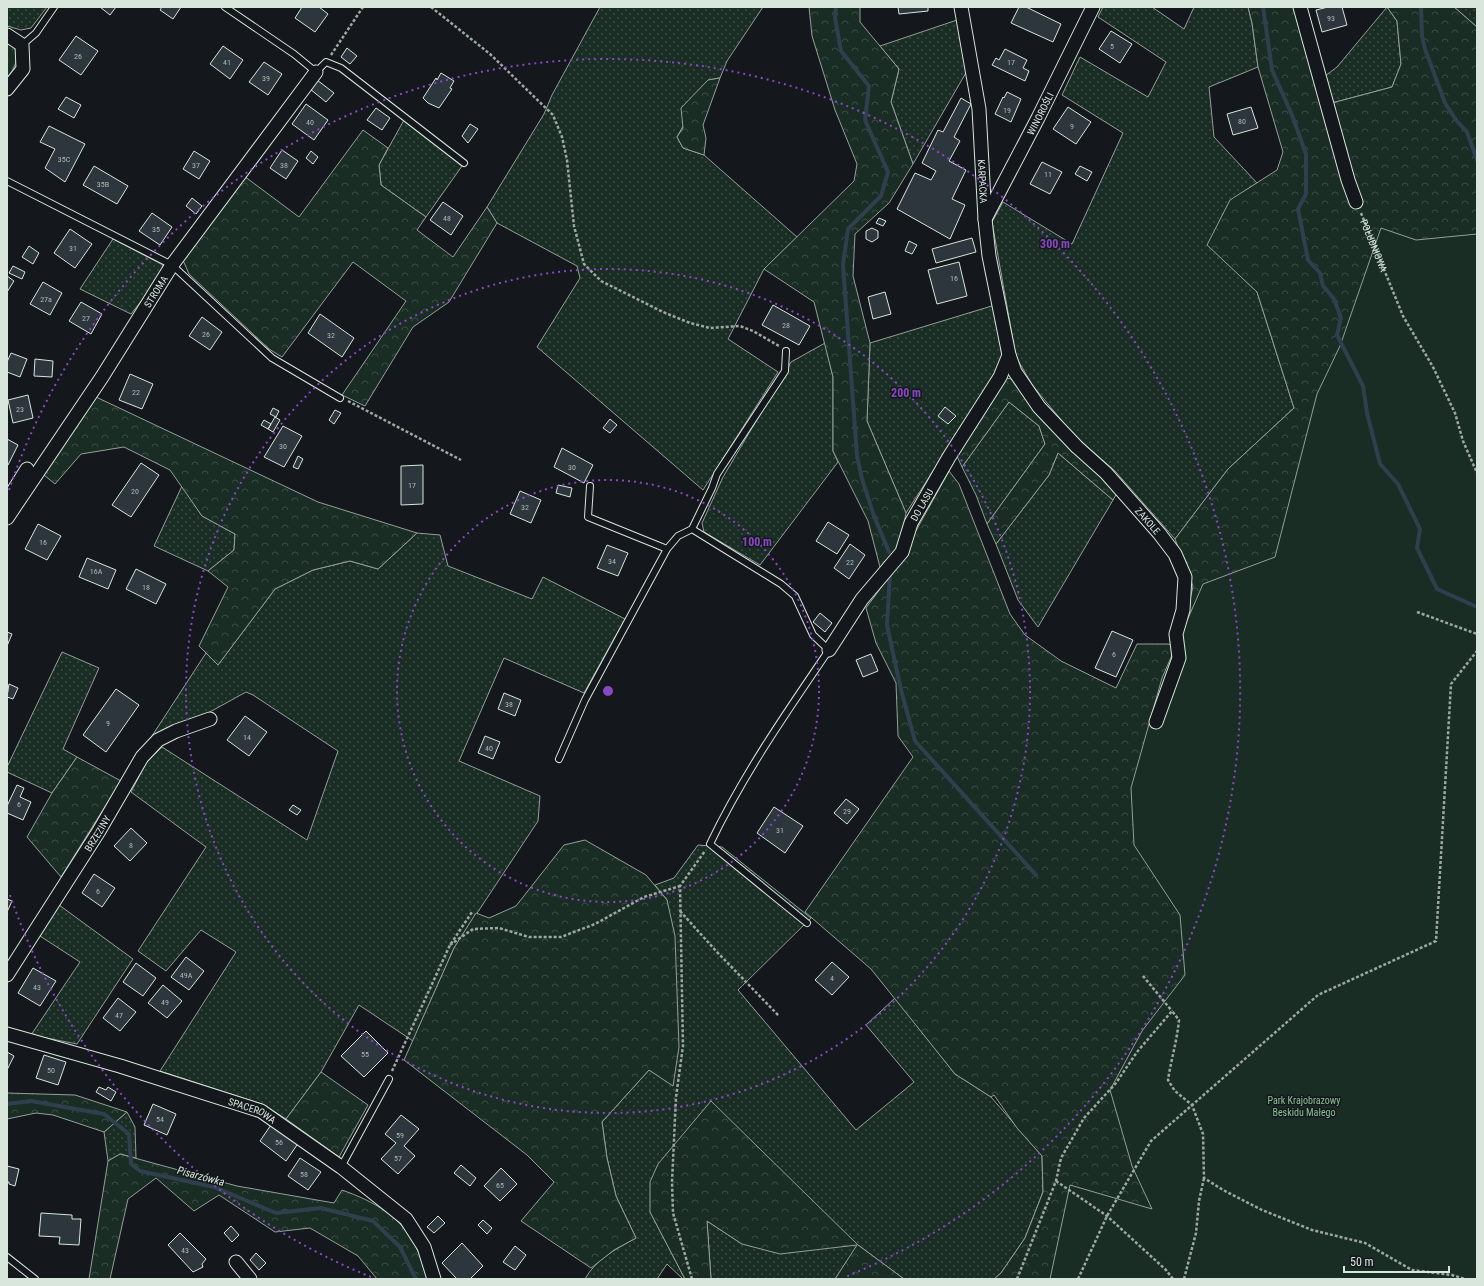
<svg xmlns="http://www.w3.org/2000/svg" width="1484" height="1286" viewBox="0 0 1484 1286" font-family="'Roboto Condensed',sans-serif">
<defs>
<pattern id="grass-dots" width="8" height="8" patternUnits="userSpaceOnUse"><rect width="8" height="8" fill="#1a2d24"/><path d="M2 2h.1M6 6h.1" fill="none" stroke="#3b4b43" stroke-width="1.8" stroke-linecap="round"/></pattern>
<pattern id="forest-crowns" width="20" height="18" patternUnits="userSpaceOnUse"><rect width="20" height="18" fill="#1a2d24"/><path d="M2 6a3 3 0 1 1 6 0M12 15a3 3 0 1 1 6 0" fill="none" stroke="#3b4b43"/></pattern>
</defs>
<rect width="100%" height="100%" fill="#14181c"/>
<path fill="url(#grass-dots)" stroke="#939e99" d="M7 7H47L31 28 21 30 7 26Z
M600 7H763L727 61 720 78 708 80 677 137 683 148 704 155 797 237 764 269 728 339 778 372 703 490 537 347 580 278 577 266 497 223 487 207 544 114 552 95Z
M1103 7H1152L1184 29 1194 7H1248L1252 23 1258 67 1209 87 1214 137 1257 183 1230 201 1208 245 1257 292 1294 408 1228 469 1175 539 1115 471 1073 434 1033 386 1016 357 992 222 1003 202 1072 244 1123 133 1062 95 1080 57 1148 97 1166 62 1098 17Z
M1387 7 1397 21 1401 64 1392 87 1332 103 1325 76 1337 67Z
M1454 7H1477V27Z
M960 19 967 71 913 164 891 102 899 69 880 46Z
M404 120 462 166 426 217 381 185 379 165Z
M113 239 163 265 162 275 131 314 80 289Z
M995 305 1002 357 992 380 906 513 867 421 870 343Z
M825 343 833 377V451L838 462 760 565 704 532 702 523 723 477 791 362Z
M1009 402 1039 426 1045 444 987 524 976 495 962 467Z
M1058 453 1113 500 1038 627 1018 600 996 544 1049 475Z
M182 486 202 516 235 534 234 550 208 571 154 546Z
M417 533 440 535 448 566 532 599 543 577 625 619 584 693 504 658 459 761 540 796 538 821 454 948 413 1041 359 1005 321 1072 286 1119 262 1104 160 1071 236 952 201 930 166 971 138 951 206 847 131 792 146 763 162 747 307 840 338 751 253 695 246 692 208 713 150 739 206 653 218 665 275 589 313 570 350 561 378 569Z
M62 652 99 668 63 749 77 757 52 793 7 772V767Z
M698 845 722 847 811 918 738 990 856 1130 914 1082 866 1025 895 998 955 1074 991 1097 1042 1156 1043 1192 1025 1238 1001 1273 994 1279H904L858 1245 835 1279H711L707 1221 742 1244 711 1101 650 1212 685 1279H683L667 1264 657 1279H585C596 1259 616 1249 636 1238L616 1196 607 1158 602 1122 649 1070 673 1085 667 900 655 885 674 878Z
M59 905 133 959 77 1044 31 1035 80 962 40 936Z
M127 1112 135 1127 136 1158 120 1154 108 1161 104 1132Z"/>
<path fill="url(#forest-crowns)" stroke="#939e99" d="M809 7H860V22L899 69 891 102 913 164 889 203 855 234 853 276 870 343 867 421 906 513 899 549 880 567 868 521 833 451V377L814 302 764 269 854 181 857 164 835 110 812 36Z
M1248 7H1293L1337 156 1332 103 1392 87 1401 64 1397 21 1387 7H1454L1477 27V1279H994L1001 1273 1025 1238 1043 1192 1042 1156 1017 1128 994 1095 991 1097 955 1074 871 969 805 912 913 757 898 736 896 683 876 643 866 608 908 551 912 538 949 471 959 484 1010 614 1025 635 1061 661 1116 688 1137 644H1168L1176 646 1187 614 1193 586 1175 539 1228 469 1294 408 1257 292 1207 245 1230 200 1277 170 1283 152 1258 67 1252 23Z
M7 40C22 50 17 67 7 78Z
M720 78 703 125 706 138 704 155 683 148 677 137 683 128 681 108 708 80Z
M363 130 388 148 379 165 381 185 426 217 417 230 453 257 487 207 497 223 449 302 413 327 365 406 342 395 406 301 353 262 282 357 269 349 189 274 182 258 244 176 299 217Z
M1005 378 1013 379 1118 491 1113 500 1058 453 1049 475 996 544 987 524 1045 444 1039 426 1009 402 962 467 956 454Z
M96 397 318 502 417 533 378 569 350 561 313 570 275 589 218 665 199 646 228 587 208 571 234 550 235 534 202 516 170 470 124 447 81 454 55 484 44 475Z
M77 757 121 781 61 877 27 837 52 793Z
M585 840 646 875 667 900 675 936 679 1047 673 1086 649 1070 602 1122 607 1158 616 1196 636 1238 614 1250 591 1268 521 1221 554 1182 527 1155 404 1060 454 948 476 913 489 918 516 906 564 845Z
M321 1072 368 1105 339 1157 286 1119Z
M7 1093 75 1095 127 1112 104 1132 53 1115 36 1113 7 1119Z
M711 1101 858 1245 904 1279H835L857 1245 780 1254 742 1244 707 1221 711 1279H685L650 1212V1182L658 1164Z
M120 1154 237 1186 334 1203 342 1190C373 1201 401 1216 416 1247 421 1257 424 1269 429 1279H377L358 1256 310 1228 275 1232 219 1195 194 1211 156 1178 128 1199 110 1279H89L108 1161Z"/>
<path fill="#1a2d24" stroke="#939e99" d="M1381 228 1416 240 1477 234V1279H1050L1070 1185 1152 1209 1132 1166 1110 1090 1142 1031 1185 975 1180 915 1134 845 1131 788 1162 678 1203 584 1275 557 1317 394 1340 346Z"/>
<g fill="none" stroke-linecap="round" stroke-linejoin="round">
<path stroke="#2f3f4d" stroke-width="4" d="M836 7 835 18 841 51 869 86 865 120 888 172 881 196 848 229 843 265 857 456 862 479 874 516 889 552
M1263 7 1272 70 1292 115 1306 154V194L1298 209 1308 260 1320 273 1323 286 1334 299 1341 318 1337 335 1363 386 1367 413 1380 464 1398 484 1420 529 1417 548 1437 589 1477 607
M1421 7 1422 36 1425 49 1445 103 1456 120 1467 132 1477 160
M890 573 887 625 901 690 915 741 1036 875
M7 1104 31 1101 104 1114 129 1134 131 1164 140 1171 214 1187 276 1213 321 1208 373 1221 400 1247 416 1279"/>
</g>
<path fill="#2c363c" stroke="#d8e6dc" d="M100 7H116L110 15Z
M162 7H181L173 19 160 10Z
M302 7H319L328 14 315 32 295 18Z
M898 7H928V11L899 14Z
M1019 7H1026L1061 24 1053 42 1011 23Z
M1328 7H1342L1347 25 1322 32 1316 10Z
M1111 31 1132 44 1120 63 1099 49Z
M76 36 98 51 81 75 59 60Z
M223 46 243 60 230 79 210 64Z
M347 48 357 56 350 64 341 57Z
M1005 49 1027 60 1023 68 1029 71 1025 81 992 65 996 58 999 60Z
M264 62 282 74 268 95 249 82Z
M441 73 454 81 450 88 452 89 439 108 428 103 423 98 436 78 437 80Z
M317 80 334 93 326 102 310 89Z
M1007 92 1021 99 1011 122 995 114 1003 97 1004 98Z
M66 97 81 105 74 118 58 109Z
M961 98 971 104 954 137 960 141 949 161 966 170 952 199 965 205 950 239 897 209 915 173 931 180 936 171 922 163 938 130 943 132Z
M306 104 328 120 314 140 292 124Z
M1068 107 1091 122 1076 144 1053 129Z
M1251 107 1258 128 1233 135 1227 114Z
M376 108 390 118 382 130 367 120Z
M470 124 478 129 468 143 462 136Z
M49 126 85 144 65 182 45 168 55 149 40 142Z
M282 150 298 161 286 179 270 168Z
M194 151 210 161 199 179 183 169Z
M311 151 318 157 313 164 306 158Z
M1042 162 1062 172 1050 194 1030 184Z
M94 166 128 186 117 204 83 185Z
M1080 166 1092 172 1087 181 1075 174Z
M192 198 202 206 196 214 186 206Z
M443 202 463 216 451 235 430 220Z
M152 213 172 227 160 245 139 231Z
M879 218 886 221 883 226 876 223Z
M872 228 878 231V238L872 242 866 239V231Z
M70 229 92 244 75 268 54 253Z
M972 238 976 252 936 263 932 249Z
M909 241 917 245 912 254 905 251Z
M29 246 39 253 33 264 22 257Z
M959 262 967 296 937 304 928 270Z
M13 266 25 272 22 279 9 273Z
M7 276 14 281 7 292Z
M43 282 62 293 50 315 30 304Z
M885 292 891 314 873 319 868 297Z
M81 302 102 314 91 334 69 321Z
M773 305 810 326 799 345 762 325Z
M320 314 354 338 342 357 308 333Z
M202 317 222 332 210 350 189 336Z
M11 353 27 359 20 377 7 372V362Z
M35 359 53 361 52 377 34 376Z
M130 374 153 384 142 409 119 400Z
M28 395 33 418 13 423 8 400Z
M945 407 956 416 948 424 938 416Z
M273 408 279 411 276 417 270 414Z
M335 410 341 413 334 424 329 420Z
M275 417 280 420 273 432 268 429Z
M610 419 617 425 610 433 603 428Z
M264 420 271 424 268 429 261 425Z
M283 426 302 436 284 467 264 457Z
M7 439 18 445 8 465 7 464Z
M562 448 593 465 584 483 554 467Z
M298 456 303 459 298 469 293 467Z
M141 463 159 475 131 517 112 505Z
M423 465V504L401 505V466Z
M558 485 572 488 570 497 556 493Z
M520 491 541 500 531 523 510 514Z
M828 522 849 535 837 554 816 541Z
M38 524 61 536 47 560 25 549Z
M850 544 865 555 849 579 834 568Z
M607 545 628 553 618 576 597 568Z
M87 558 116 570 108 589 79 577Z
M136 569 166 584 156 604 126 589Z
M820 613 832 623 825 632 813 622Z
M1112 631 1133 640 1116 677 1095 668Z
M7 632 12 634 7 646Z
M871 654 878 671 863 677 856 660Z
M9 684 18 688 13 699 7 697Z
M116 689 139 705 106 752 83 735Z
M504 693 521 700 515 716 498 709Z
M245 716 267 732 249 756 227 740Z
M485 736 500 742 493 759 478 753Z
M17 785 24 788 20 797 31 802 23 820 7 813V806Z
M846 799 859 809 847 824 834 813Z
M293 805 301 810 297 815 289 810Z
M774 807 803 826 785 853 757 833Z
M131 828 147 843 130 861 114 846Z
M94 874 115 888 102 907 82 893Z
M7 899 12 901 7 912Z
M186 957 204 971 189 990 171 977Z
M832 962 849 977 832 995 815 980Z
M136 963 156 978 143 996 123 982Z
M33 968 56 981 40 1006 18 993Z
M163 985 182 1001 167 1018 148 1003Z
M118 998 136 1012 120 1031 103 1018Z
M366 1031 388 1053 364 1077 341 1056Z
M7 1052 14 1056 7 1070Z
M44 1055 66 1062 58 1085 36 1078Z
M99 1087 106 1090 108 1087 116 1092 111 1101 96 1092Z
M153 1104 176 1114 167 1135 144 1125Z
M401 1115 419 1129 404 1146 415 1156 398 1174 381 1159 396 1143 385 1134Z
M273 1122 299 1142 286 1161 260 1141Z
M300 1158 321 1172 308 1190 288 1176Z
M461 1165 476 1178 470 1186 454 1173Z
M7 1166 19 1169 15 1186 9 1184V1182H7Z
M501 1168 517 1184 500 1201 484 1186Z
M41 1213 72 1215V1219H81L79 1245 59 1244 60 1237 39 1236Z
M438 1216 445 1223 434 1233 427 1227Z
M483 1220 492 1228 487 1234 478 1225Z
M231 1226 239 1235 232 1242 224 1233Z
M180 1233 206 1259 202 1264 203 1267 193 1272 168 1245Z
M462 1243 483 1266 470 1279H457L442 1263Z
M515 1246 526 1255 515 1270 503 1262Z
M256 1253 266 1263 259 1270 250 1260Z"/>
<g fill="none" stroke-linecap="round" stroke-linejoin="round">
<defs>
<path id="lane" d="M225 7 294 54 316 72 326 62 341 68 464 163
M22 45 36 33 54 7
M7 181 172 265 272 358 340 398
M590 486 588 517 667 549
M692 529 712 488 717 474 785 371 786 351
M559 759 585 700 667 549 678 536 692 529 781 584 795 596 813 635 829 650C786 713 743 775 710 844L807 923
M341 1167 389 1079
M7 1257 35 1279"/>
<g id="street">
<path id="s2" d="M961 7 979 109 985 219 989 256 1009 355 1015 372 1039 407 1077 447 1106 473 1159 533 1175 554 1185 577 1183 610 1176 634 1179 658 1156 722"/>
<path d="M1300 7 1348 180 1356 202"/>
<path d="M7 35 22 45 23 69 7 89"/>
<path id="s3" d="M985 219 1038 118 1093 7"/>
<path d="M7 501 27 469"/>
<path id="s4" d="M7 518 102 377 172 265 316 72"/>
<path id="s5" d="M829 650 862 599 902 552 911 523 949 457 1000 377 1009 355"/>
<path id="s6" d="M7 975 99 831 142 757 158 740 176 731 210 719"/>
<path id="s7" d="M7 1034 120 1066 261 1111 341 1167 406 1219 424 1247 434 1279"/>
<path d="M236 1262 250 1279"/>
</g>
</defs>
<use href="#lane" stroke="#d8e6dc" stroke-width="8"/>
<use href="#street" stroke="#d8e6dc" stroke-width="15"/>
<g stroke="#9da8a2" stroke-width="2.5" stroke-dasharray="3 2" stroke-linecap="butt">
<path d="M431 7 490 54 553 115 562 137 567 160 574 226 584 264 601 281 663 312 690 323 710 328 740 326 753 331 779 346"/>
<path d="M331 55 363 7"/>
<path id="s1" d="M1361 213 1403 316 1433 367 1455 413 1463 441 1477 473"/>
<path d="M348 401 461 460"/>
<path d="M1417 612 1477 634"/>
<path d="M680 911 716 951 779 1016"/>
<path d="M450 945 473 929 499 928 529 937H561L595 924 644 897 680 886"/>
<path d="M1143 976 1172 1011"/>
<path d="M392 1071 450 945 472 912"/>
<path d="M1056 1181 1107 1216 1166 1270 1173 1279"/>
<path d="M692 1279 673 1213 672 1182 676 1097 683 1046 680 886 705 851"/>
<path d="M1017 1279 1056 1181 1061 1158 1084 1118 1116 1083 1137 1052 1172 1011 1179 1020C1177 1041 1171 1060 1168 1080L1175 1091 1192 1105 1203 1134 1204 1178 1223 1190 1262 1210 1312 1230 1365 1243 1412 1270 1452 1275 1465 1279"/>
<path d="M1078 1279 1107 1216 1151 1141 1318 995 1436 941 1451 684 1477 651"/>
<path d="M1184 1279 1196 1233 1199 1201 1204 1178"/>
</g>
<use href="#lane" stroke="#14181c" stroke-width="6"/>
<use href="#street" stroke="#14181c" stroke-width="13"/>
</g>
<g fill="none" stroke="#8948c3" stroke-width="2" stroke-dasharray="2 4">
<circle cx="608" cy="691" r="211"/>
<circle cx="608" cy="691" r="422"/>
<path d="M371 1277A632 632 0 0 1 9 892M9 490A632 632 0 1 1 845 1277"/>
</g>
<g text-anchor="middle" stroke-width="3" stroke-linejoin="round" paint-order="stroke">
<g font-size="8" fill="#adbab4">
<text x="1331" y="21">93</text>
<text x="1112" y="49">5</text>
<text x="78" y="59">26</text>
<text x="227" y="65">41</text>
<text x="1011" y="65">17</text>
<text x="266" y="81">39</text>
<text x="1007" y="113">19</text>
<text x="1242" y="124">80</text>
<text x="310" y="125">40</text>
<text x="1072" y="129">9</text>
<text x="64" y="162">35C</text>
<text x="196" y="168">37</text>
<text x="284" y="168">38</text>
<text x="1048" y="177">11</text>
<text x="103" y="187">35B</text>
<text x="447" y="221">48</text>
<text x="156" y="232">35</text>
<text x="73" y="251">31</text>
<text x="954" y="281">16</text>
<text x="46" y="302">27a</text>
<text x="86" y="321">27</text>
<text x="786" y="328">28</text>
<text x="206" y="337">26</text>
<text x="331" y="338">32</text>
<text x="136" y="395">22</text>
<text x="20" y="412">23</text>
<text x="283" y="449">30</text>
<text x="572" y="470">30</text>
<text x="412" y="488">17</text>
<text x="135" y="494">20</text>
<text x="525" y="510">32</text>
<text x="43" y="545">16</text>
<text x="612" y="564">34</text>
<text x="850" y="565">22</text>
<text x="96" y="574">16A</text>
<text x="146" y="590">18</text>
<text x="1114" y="657">6</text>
<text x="509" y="707">38</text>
<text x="108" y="726">9</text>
<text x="247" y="740">14</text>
<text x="489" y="751">40</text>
<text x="19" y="807">6</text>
<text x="847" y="814">29</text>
<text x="780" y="833">31</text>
<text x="131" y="848">8</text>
<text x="98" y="894">6</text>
<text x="186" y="978">49A</text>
<text x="832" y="981">4</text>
<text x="37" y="990">43</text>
<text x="165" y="1005">49</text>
<text x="119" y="1018">47</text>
<text x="365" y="1057">55</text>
<text x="51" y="1073">50</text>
<text x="160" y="1122">54</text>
<text x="400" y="1138">59</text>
<text x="279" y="1145">56</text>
<text x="398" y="1161">57</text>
<text x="304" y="1177">58</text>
<text x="500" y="1188">65</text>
<text x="185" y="1253">43</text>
</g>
<g font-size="10" fill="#d8e6dc" stroke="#14181c">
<text dy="4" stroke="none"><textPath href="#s3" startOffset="119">WINOROŚLI</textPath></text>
<text dy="4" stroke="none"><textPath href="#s2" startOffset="176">KARPACKA</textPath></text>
<text dy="4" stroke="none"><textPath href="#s1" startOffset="35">POŁUDNIOWA</textPath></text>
<text dy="4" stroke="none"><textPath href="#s4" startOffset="271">STROMA</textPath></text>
<text dy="4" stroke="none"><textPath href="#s5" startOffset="174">DO LASU</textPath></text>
<text dy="4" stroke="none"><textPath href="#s2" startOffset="570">ZAKOLE</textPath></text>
<text dy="4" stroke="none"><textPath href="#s6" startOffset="168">BRZEZINY</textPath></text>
<text dy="4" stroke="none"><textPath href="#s7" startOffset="257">SPACEROWA</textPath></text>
</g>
<g font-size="10" fill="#8ac095" stroke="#14181c">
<text x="1304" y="1104">Park Krajobrazowy<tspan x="1304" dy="12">Beskidu Małego</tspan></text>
</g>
<g font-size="11" font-style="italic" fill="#d8e6dc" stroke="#14181c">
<text transform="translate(201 1176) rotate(15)" y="4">Pisarzówka</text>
</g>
</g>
<circle cx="608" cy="691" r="6" fill="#8948c3" stroke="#14181c" stroke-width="2"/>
<g font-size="12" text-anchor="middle" font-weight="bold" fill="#8948c3" stroke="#14181c" stroke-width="3" stroke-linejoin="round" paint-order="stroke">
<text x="1055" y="248">300 m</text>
<text x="906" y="397">200 m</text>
<text x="757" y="546">100 m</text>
</g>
<rect width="1484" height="1286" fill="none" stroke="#d8e6dc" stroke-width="16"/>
<path d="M1344 1266v6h105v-6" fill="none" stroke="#d8e6dc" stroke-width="2"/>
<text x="1350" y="1266" font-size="12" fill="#d8e6dc" stroke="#14181c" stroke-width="3" paint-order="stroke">50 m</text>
</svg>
